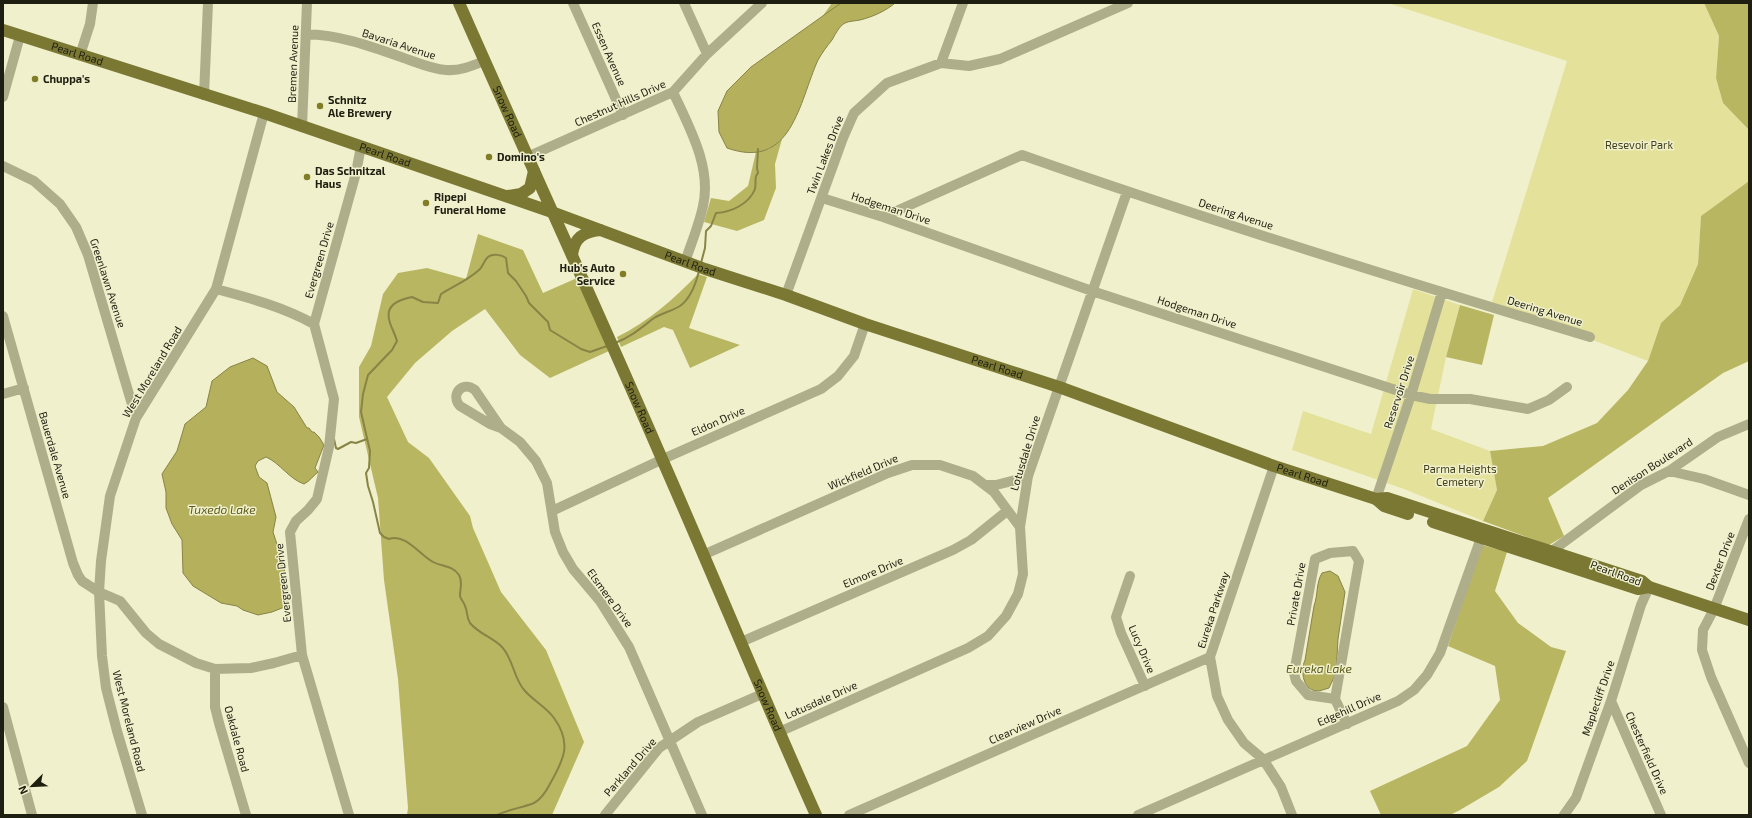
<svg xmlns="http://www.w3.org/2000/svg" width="1752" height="818" viewBox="0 0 1752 818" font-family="'Exo 2',sans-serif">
<rect width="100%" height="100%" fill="#f0f0cd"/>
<path fill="#e4e29a" d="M1388 3H1704L1719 36 1716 78 1723 103 1749 130V181L1701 216 1698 264 1680 305 1661 323 1648 361 1492 302 1567 61Z
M1413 289 1460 305 1446 357 1431 429 1490 451 1497 490 1483 521 1404 489 1292 450 1303 411 1371 434Z"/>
<path fill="#b9b662" d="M832 3H841L822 17Z
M1704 3H1749V130L1723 103 1716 78 1719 36Z
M782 139 775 164 776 188 764 220 737 231 704 222 711 198 729 201 748 186 756 152 769 149Z
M1749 181V361L1723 373 1548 498 1564 536 1549 545 1483 521 1497 490 1490 451 1543 446 1597 423 1628 390 1648 361 1661 323 1680 305 1698 264 1701 216Z
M478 234 523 250 543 293 577 278 609 351 550 378 520 355 485 309 452 331 415 363 387 397 408 442 429 458 470 516 473 528 501 592 546 650 584 742 552 815H407L408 808 398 679 384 580 378 498 359 417V367L371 346 383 294 398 273 427 268 466 279Z
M698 274 707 277 689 328 740 345 690 368 673 330 664 327 621 347 617 337C648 322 674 299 698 274Z
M1460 305 1494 315 1482 365 1446 357Z
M1482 545 1507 552 1495 591 1518 623 1551 647 1566 651 1527 761 1499 787 1460 810 1450 815H1381L1370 791 1467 746 1500 700 1495 666 1448 646Z"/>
<path fill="#b4b05c" stroke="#878446" d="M841 3H895C886 11 872 17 860 20 855 21 849 21 845 23 839 26 835 35 832 40 827 46 822 53 818 60 799 102 792 171 727 148L719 132 718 111 727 91 751 67Z
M253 358 267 366 277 392 294 407 307 428H309L312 432H314L319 437 324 445 315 468 318 472C313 476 310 481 304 484 289 479 280 463 266 457L258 461 255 466 259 477 267 483 276 517 273 532 283 563 289 597 287 606 272 612 258 615 243 610 237 606 221 603 193 586 183 573 182 540 172 524 166 508V492L162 474 177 451 185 424 206 407 212 381 230 367Z
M1330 571 1338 576 1345 592 1338 639 1336 673 1329 688C1326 689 1322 690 1319 691 1303 692 1300 671 1305 660L1314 606C1318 595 1316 583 1322 573Z"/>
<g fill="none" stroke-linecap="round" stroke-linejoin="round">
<path stroke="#878446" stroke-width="2" d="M701 263 705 248 706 231 711 226 716 213C732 212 749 204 755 189 756 184 755 180 756 176L758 173 757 168 758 149
M615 343C631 337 641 328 654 318 662 313 672 311 680 306 690 299 696 283 699 271
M334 439 336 448 338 449 351 442 356 443 367 439
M497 815C509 809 522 808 534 803 542 799 547 790 551 782 564 759 572 743 554 718 547 708 534 701 525 691 513 678 514 660 502 647 492 637 479 634 470 623 466 617 468 612 465 606 464 602 461 600 460 596 460 588 463 582 459 575 452 565 442 567 433 562 420 555 405 533 389 539L384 537 380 533 373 502 368 486 366 473 369 468 370 451 361 412 363 394 368 375 392 350 397 341C395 334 392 329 390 323 384 305 398 300 412 297L423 302 438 303 441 294C454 286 468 280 479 270 483 267 484 260 488 257 493 253 502 255 506 258L508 273 516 281 526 296 529 303 548 322 550 330 581 349 590 352 607 346"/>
<path stroke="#aeae8b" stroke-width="10" d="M573 3 623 115
M684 3 707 54
M306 34C340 35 370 46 401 57 416 62 431 69 446 70 460 71 472 66 484 61
M80 55 90 24 93 3
M941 63 969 66 1000 59 1128 3
M673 92C689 127 712 167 703 206 699 225 691 244 685 262
M204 95 208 3
M3 97 20 36
M302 127 307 3
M527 157 673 92 707 54 762 3
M3 166 34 181 60 204 76 227 88 255 136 418
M822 198 883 217 1092 291 1411 395 1430 399H1470L1528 409 1549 400 1567 387
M883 217 1022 155C1209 221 1400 280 1590 337
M216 289C250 298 283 307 314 324
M786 295 843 138 854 113 887 83 941 63 963 3
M3 316 73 563 78 575 82 581 99 592 120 601 146 633 159 644 196 663 215 669 251 668 274 663 302 655
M3 394 24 388
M501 428 475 390C462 380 450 395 460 406L490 424 501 428 520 442 536 461 547 483 555 532 563 552 573 569 600 601 629 647 702 815
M1274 466 1210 657 1217 696 1228 720 1244 743 1263 759 1281 787 1292 815
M1669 471 1704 479 1749 495
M986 485H996L1028 477
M1376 499 1411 395 1442 292
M552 511 663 459 821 389 838 376 854 356 865 324
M1749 519 1714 609 1703 630 1702 650 1711 677 1749 763
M1552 551 1641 485 1669 471 1718 437 1749 424
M703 555 888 473 912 465H940L973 476 994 492 1020 527
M1130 576 1116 617 1121 633 1145 686
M741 642 953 550 971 540 1007 511
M215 669V707L219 723 246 815
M1335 699 1308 695 1296 681 1294 673 1315 559 1330 553 1353 551 1359 561 1335 699 1347 724
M1611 701 1661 815
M3 707 32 815
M779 732 968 648 988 636 1006 616 1018 594 1023 574 1020 527 1028 476 1127 192
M142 815 117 731 106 688 102 656 99 592 101 561 110 496 136 418 216 289 264 113
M349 815 302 655 290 532 296 521 308 510 317 499 329 447 334 399 314 324 356 173 361 146
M605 815 659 748 698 722 762 694
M849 815 1210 657
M1138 815 1398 701 1414 690 1427 675 1440 653 1481 538
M1564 815 1576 798 1611 701 1641 605 1649 587"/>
<g stroke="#7b7833" stroke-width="12">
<path id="s1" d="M459 3C526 155 596 306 662 459 714 577 763 697 816 815"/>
<path id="s2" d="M3 30 264 113 552 212 705 269 786 295 865 324 1059 387 1274 466 1376 499 1387 498 1642 581 1649 587 1749 620"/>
<path d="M508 196 521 194 530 188 534 171"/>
<path d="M572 255C574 238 583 232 600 230"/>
<path d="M1376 499 1384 506 1408 514"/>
<path d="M1433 522 1638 589 1649 587"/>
</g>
</g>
<g fill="#817d24" stroke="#f0f0cd" stroke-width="1.5">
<circle cx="35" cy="79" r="4"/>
<circle cx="320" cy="106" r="4"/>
<circle cx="489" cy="157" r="4"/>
<circle cx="307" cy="177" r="4"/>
<circle cx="426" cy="203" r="4"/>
<circle cx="623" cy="274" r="4"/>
</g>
<g text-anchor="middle" stroke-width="3" stroke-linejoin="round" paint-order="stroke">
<g font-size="11" fill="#1e1e11" stroke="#f0f0cd">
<text transform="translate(399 44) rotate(18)" y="4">Bavaria Avenue</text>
<text dy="4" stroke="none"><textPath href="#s2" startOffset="78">Pearl Road</textPath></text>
<text transform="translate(609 54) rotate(66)" y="4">Essen Avenue</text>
<text transform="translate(293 64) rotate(-88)" y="4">Bremen Avenue</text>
<text transform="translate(620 103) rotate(-24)" y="4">Chestnut Hills Drive</text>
<text dy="4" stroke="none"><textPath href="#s1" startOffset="119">Snow Road</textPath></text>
<text dy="4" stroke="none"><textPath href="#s2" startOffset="402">Pearl Road</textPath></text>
<text transform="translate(825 155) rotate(-69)" y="4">Twin Lakes Drive</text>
<text transform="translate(891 208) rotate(18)" y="4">Hodgeman Drive</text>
<text transform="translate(1236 214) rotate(18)" y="4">Deering Avenue</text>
<text transform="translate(319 260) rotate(-74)" y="4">Evergreen Drive</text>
<text dy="4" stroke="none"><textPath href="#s2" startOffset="726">Pearl Road</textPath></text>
<text transform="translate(108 283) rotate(72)" y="4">Greenlawn Avenue</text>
<text transform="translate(1545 311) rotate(17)" y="4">Deering Avenue</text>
<text transform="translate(1197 312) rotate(18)" y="4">Hodgeman Drive</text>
<text dy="4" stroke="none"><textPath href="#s2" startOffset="1050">Pearl Road</textPath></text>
<text transform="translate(152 372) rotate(-59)" y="4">West Moreland Road</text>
<text transform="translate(1399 392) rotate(-72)" y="4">Reservoir Drive</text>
<text dy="4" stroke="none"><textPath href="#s1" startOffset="443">Snow Road</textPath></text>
<text transform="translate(718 421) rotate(-24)" y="4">Eldon Drive</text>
<text transform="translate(1025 453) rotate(-73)" y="4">Lotusdale Drive</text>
<text transform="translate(55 455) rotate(74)" y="4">Bauerdale Avenue</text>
<text transform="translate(1652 466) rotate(-33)" y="4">Denison Boulevard</text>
<text transform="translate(863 472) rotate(-23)" y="4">Wickfield Drive</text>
<text dy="4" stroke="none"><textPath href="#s2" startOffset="1374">Pearl Road</textPath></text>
<text transform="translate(1720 561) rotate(-69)" y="4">Dexter Drive</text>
<text transform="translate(873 572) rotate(-23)" y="4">Elmore Drive</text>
<text transform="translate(1616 573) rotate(20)" y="4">Pearl Road</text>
<text transform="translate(283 583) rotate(-96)" y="4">Evergreen Drive</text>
<text transform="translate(1296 594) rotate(-80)" y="4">Private Drive</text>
<text transform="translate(610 598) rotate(54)" y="4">Elsmere Drive</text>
<text transform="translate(1213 610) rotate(-72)" y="4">Eureka Parkway</text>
<text transform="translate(1142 649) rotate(67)" y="4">Lucy Drive</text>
<text transform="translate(1598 698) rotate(-71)" y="4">Maplecliff Drive</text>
<text transform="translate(821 700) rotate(-24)" y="4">Lotusdale Drive</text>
<text dy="4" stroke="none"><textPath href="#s1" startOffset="767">Snow Road</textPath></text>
<text transform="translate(1349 709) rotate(-24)" y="4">Edgehill Drive</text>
<text transform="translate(129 721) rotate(76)" y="4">West Moreland Road</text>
<text transform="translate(1025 725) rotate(-24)" y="4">Clearview Drive</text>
<text transform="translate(237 739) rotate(75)" y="4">Oakdale Road</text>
<text transform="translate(1647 753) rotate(66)" y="4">Chesterfield Drive</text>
<text transform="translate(630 767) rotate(-49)" y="4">Parkland Drive</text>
</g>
<g font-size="11" font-weight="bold" fill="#1e1e11" stroke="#f0f0cd" text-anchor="start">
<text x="43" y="83">Chuppa's</text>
<text x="328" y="104">Schnitz<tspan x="328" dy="13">Ale Brewery</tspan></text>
<text x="497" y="161">Domino's</text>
<text x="315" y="175">Das Schnitzal<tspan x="315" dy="13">Haus</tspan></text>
<text x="434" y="201">Ripepi<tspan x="434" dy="13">Funeral Home</tspan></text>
<text x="615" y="272" text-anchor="end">Hub's Auto<tspan x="615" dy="13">Service</tspan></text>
</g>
<g font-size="11" fill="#403f1a" stroke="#f0f0cd">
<text x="1639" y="149">Resevoir Park</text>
<text x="1460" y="473">Parma Heights<tspan x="1460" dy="13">Cemetery</tspan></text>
</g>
<g font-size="12" font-style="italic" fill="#5d5b1d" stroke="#f0f0cd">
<text x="222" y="514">Tuxedo Lake</text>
<text x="1319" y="673">Eureka Lake</text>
</g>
</g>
<rect width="1752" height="818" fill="none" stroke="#1e1e11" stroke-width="8"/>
<g transform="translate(32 786) rotate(246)" stroke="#f0f0cd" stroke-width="3" paint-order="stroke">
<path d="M0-3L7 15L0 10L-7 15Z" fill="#1e1e11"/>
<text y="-6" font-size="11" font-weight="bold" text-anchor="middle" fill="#1e1e11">N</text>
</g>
</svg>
